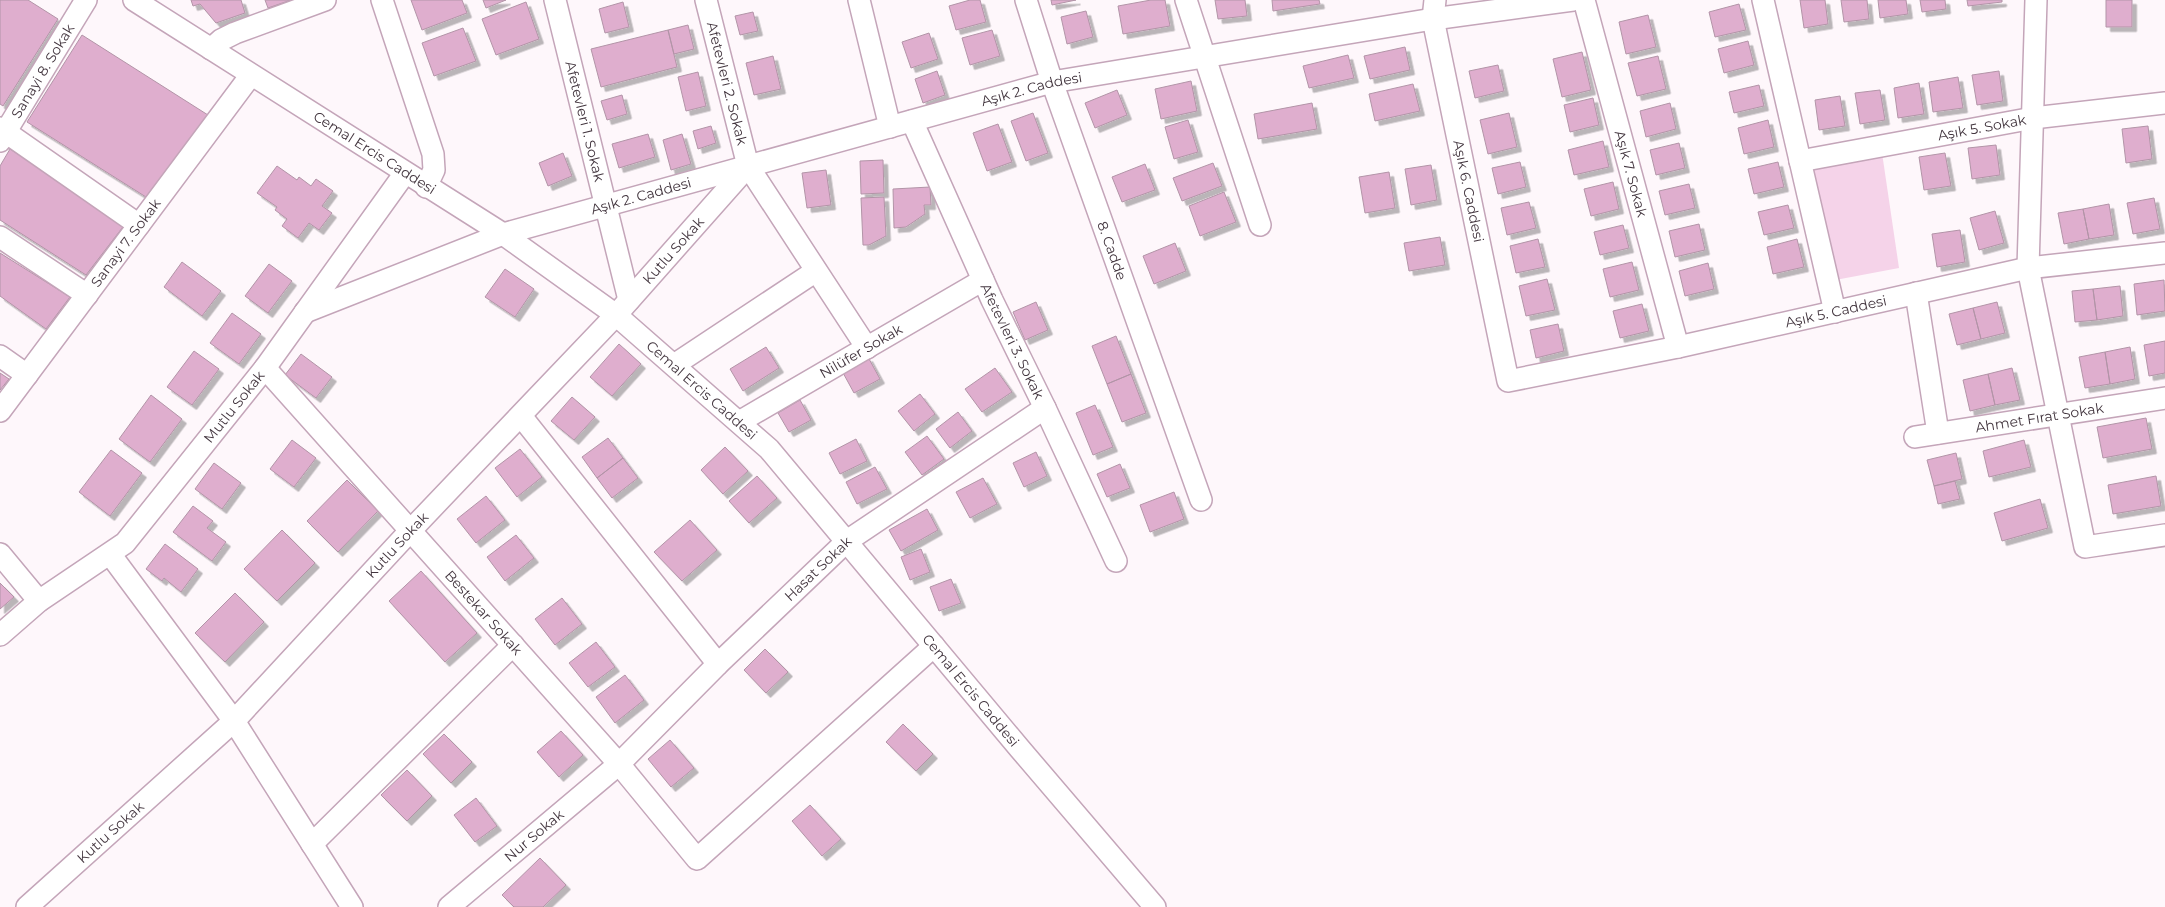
<svg xmlns="http://www.w3.org/2000/svg" width="2165" height="907" viewBox="0 0 2165 907" font-family="Montserrat,sans-serif">
<defs>
<filter id="shadow"><feDropShadow dx="4.5" dy="4.5" stdDeviation="0" flood-color="#0004"/></filter>
</defs>
<rect width="100%" height="100%" fill="#fef7fb"/>
<path fill="#f5d3e9" d="M1881 146 1899 268 1830 281 1797 158Z"/>
<path fill="#dfaece" stroke="#b294a7" filter="url(#shadow)" d="M0 0H28L58 19 3 106 0 104Z
M191 0H241L245 13 216 23 200 4 193 6Z
M265 0H291L268 8Z
M411 0H462L467 13 422 30Z
M483 0H506L486 8Z
M970 0H980L986 22 956 30 949 6Z
M1051 0H1076L1052 5Z
M1151 0H1165L1170 26 1123 34 1118 6Z
M1215 0H1245L1247 16 1218 19Z
M1272 0H1319L1320 4 1273 11Z
M1800 0H1825L1828 24 1804 28Z
M1841 0H1867L1869 19 1844 22Z
M1878 0H1906L1908 14 1880 18Z
M1920 0H1945L1946 9 1922 12Z
M1967 0H2002V2L1968 6Z
M2106 0H2132V27H2106Z
M526 2 539 39 496 55 482 19Z
M623 2 629 27 605 33 599 9Z
M1739 4 1746 30 1715 37 1709 12Z
M1086 11 1093 37 1067 44 1061 17Z
M753 12 758 31 740 35 735 16Z
M1648 15 1656 47 1626 54 1619 22Z
M688 25 694 49 674 54 668 30Z
M463 28 476 61 434 76 422 43Z
M668 30 677 67 601 87 591 49Z
M992 30 1000 56 970 65 962 38Z
M929 33 938 59 911 68 902 42Z
M82 35 208 115 146 197 27 122Z
M1748 41 1754 65 1724 73 1718 49Z
M1405 47 1410 70 1370 79 1364 56Z
M1582 52 1591 90 1562 97 1553 59Z
M1348 55 1354 78 1309 88 1303 66Z
M773 56 781 89 754 95 746 63Z
M1658 56 1666 89 1637 96 1628 63Z
M1498 65 1504 91 1475 98 1469 71Z
M937 71 945 95 923 103 915 79Z
M1999 71 2003 101 1977 105 1972 75Z
M698 72 706 106 686 111 678 77Z
M1958 77 1963 108 1933 112 1929 82Z
M1191 81 1197 111 1161 119 1155 89Z
M1919 83 1924 114 1898 118 1894 88Z
M1413 84 1420 111 1375 121 1369 94Z
M1759 85 1764 106 1734 113 1729 92Z
M1117 90 1127 115 1095 128 1085 103Z
M1880 90 1885 120 1860 124 1855 93Z
M622 95 627 114 607 120 601 101Z
M1840 96 1845 126 1819 130 1815 100Z
M1593 98 1599 125 1570 132 1564 105Z
M1312 103 1317 129 1258 139 1254 114Z
M1670 103 1676 129 1646 137 1640 111Z
M1033 113 1048 153 1026 161 1011 121Z
M1509 113 1517 147 1488 154 1480 120Z
M1188 120 1198 152 1174 159 1165 127Z
M1768 120 1774 147 1744 154 1738 128Z
M998 124 1012 162 987 171 973 133Z
M711 126 716 143 698 149 693 131Z
M2148 126 2152 159 2126 163 2122 129Z
M648 134 655 157 619 168 612 144Z
M682 134 691 164 671 170 663 140Z
M1603 141 1609 167 1574 175 1568 150Z
M1679 143 1685 168 1656 175 1650 150Z
M1996 145 2000 175 1972 179 1968 148Z
M10 149 126 223 86 275 0 220V166Z
M563 153 572 176 548 186 539 163Z
M1945 153 1951 186 1924 190 1919 157Z
M883 160 884 193 861 194 860 161Z
M1520 162 1526 187 1498 194 1492 168Z
M1778 162 1784 187 1754 194 1748 169Z
M1213 163 1222 186 1182 201 1173 178Z
M1145 164 1155 190 1122 202 1112 177Z
M1431 165 1437 200 1411 205 1405 169Z
M277 166 297 180 299 177 311 186 316 179 333 191 322 206 332 213 319 230 309 223 298 238 282 226 287 219 275 210 277 207 257 193Z
M826 170 831 205 807 208 802 173Z
M1389 172 1395 208 1365 213 1359 177Z
M1613 182 1619 209 1591 216 1584 189Z
M1689 184 1695 208 1665 215 1659 191Z
M930 187 931 205H924L925 214 906 227 894 228 893 189Z
M1224 192 1236 222 1200 236 1189 206Z
M884 197 886 236 869 245H863L861 198Z
M2154 198 2160 229 2133 234 2127 203Z
M1529 202 1536 228 1507 235 1501 208Z
M2109 204 2114 235 2089 239 2083 209Z
M1788 205 1794 228 1764 235 1758 212Z
M2083 209 2089 239 2064 244 2058 213Z
M1995 211 2004 243 1979 250 1970 218Z
M1699 224 1705 250 1675 257 1669 231Z
M1623 225 1629 248 1600 255 1594 232Z
M1960 230 1965 262 1937 267 1932 234Z
M1440 237 1445 265 1409 271 1404 243Z
M1538 239 1545 267 1516 273 1510 246Z
M1797 239 1804 267 1773 274 1767 247Z
M1175 243 1186 271 1154 284 1143 256Z
M0 253 70 297 46 329 0 296Z
M182 262 221 291 202 316 164 287Z
M1632 262 1639 290 1610 297 1603 269Z
M1708 263 1714 289 1685 296 1679 271Z
M269 264 292 281 268 313 245 296Z
M505 269 534 289 515 317 485 297Z
M1547 279 1555 310 1526 316 1519 286Z
M2164 280 2165 311 2137 315 2134 284Z
M2120 286 2123 316 2097 320 2093 289Z
M2093 289 2097 320 2075 322 2072 291Z
M1036 302 1048 330 1025 340 1013 312Z
M1997 302 2005 333 1981 339 1973 308Z
M1642 304 1649 331 1620 338 1613 311Z
M1973 308 1981 339 1957 345 1949 314Z
M232 313 261 334 239 364 210 343Z
M1558 324 1564 351 1536 358 1530 330Z
M1116 336 1131 374 1107 384 1092 346Z
M2165 341V373L2149 376 2144 345Z
M619 344 641 364 612 396 590 377Z
M766 347 779 368 743 391 730 369Z
M2130 347 2135 379 2110 384 2105 352Z
M194 351 219 369 192 405 167 387Z
M2105 352 2110 384 2085 388 2079 357Z
M301 354 332 377 316 398 285 375Z
M868 357 880 379 854 393 842 371Z
M995 368 1012 392 982 412 965 389Z
M2012 368 2020 400 1995 405 1988 374Z
M0 373 9 379 0 390Z
M1131 374 1146 413 1122 422 1107 384Z
M1988 374 1995 405 1970 411 1963 380Z
M920 394 935 414 914 431 898 411Z
M151 395 182 419 150 462 119 439Z
M572 397 595 417 574 440 551 421Z
M800 400 811 420 789 432 778 413Z
M1095 405 1113 447 1093 455 1076 413Z
M958 412 972 431 950 448 936 429Z
M2146 418 2152 449 2103 458 2097 427Z
M927 436 944 459 922 475 905 452Z
M608 438 623 458 597 478 582 457Z
M856 439 867 461 840 474 829 453Z
M292 440 316 458 294 487 270 469Z
M2024 440 2031 467 1989 477 1983 451Z
M725 447 748 471 723 494 701 470Z
M520 449 542 477 517 497 495 468Z
M111 450 142 473 110 516 79 492Z
M1036 452 1047 476 1024 487 1013 463Z
M1956 453 1962 479 1934 486 1927 460Z
M623 458 638 478 612 498 597 478Z
M214 463 241 483 222 509 195 489Z
M1120 464 1130 488 1107 497 1097 474Z
M875 467 887 489 857 504 846 482Z
M757 476 777 498 749 523 729 501Z
M2156 476 2161 506 2113 514 2108 485Z
M983 478 997 504 970 518 956 492Z
M347 480 378 511 338 552 307 521Z
M1955 481 1960 499 1938 504 1934 486Z
M1174 492 1184 519 1150 532 1140 505Z
M486 496 505 520 476 543 457 519Z
M2040 499 2048 528 2002 541 1994 513Z
M193 506 213 521 207 528 226 542 212 561 173 532Z
M927 509 938 530 901 551 889 530Z
M690 520 717 550 682 581 654 552Z
M282 530 315 563 277 601 244 569Z
M516 535 534 558 505 581 487 557Z
M165 544 198 569 181 592 164 578 162 581 146 569Z
M921 549 930 572 910 580 901 557Z
M421 571 477 633 445 662 389 601Z
M951 579 961 603 939 611 930 587Z
M0 583 14 597 0 609Z
M235 593 264 622 225 662 195 633Z
M562 598 582 624 555 645 535 619Z
M596 642 615 667 588 687 569 663Z
M765 649 788 672 766 693 744 670Z
M625 675 644 700 615 723 596 697Z
M903 724 933 754 916 771 886 742Z
M561 731 583 755 559 777 537 752Z
M444 734 472 762 451 783 423 754Z
M670 740 694 768 671 787 648 759Z
M407 770 432 796 407 821 381 795Z
M476 798 497 826 475 842 454 815Z
M810 805 841 839 822 856 792 821Z
M540 858 566 885 543 907H514L502 895Z"/>
<g fill="none" stroke-linecap="round" stroke-linejoin="round">
<defs>
<g id="minor">
<path id="s1" d="M134 0 503 234 616 315 769 449 1020 749 1155 907"/>
<path d="M382 0 433 154 434 170 426 187"/>
<path id="s2" d="M555 0 629 300"/>
<path id="s3" d="M706 0 748 166 867 348"/>
<path d="M859 0 890 127"/>
<path id="s4" d="M1026 0 1052 82 1201 500"/>
<path d="M1186 0 1260 225"/>
<path id="s5" d="M1435 0 1433 19 1508 381 1678 347 2028 268 2165 253"/>
<path id="s6" d="M1584 0 1678 347"/>
<path d="M1763 0 1835 312"/>
<path d="M2036 0 2028 268 2085 547 2165 535"/>
<path d="M211 49 221 40 235 33 325 0"/>
<path id="s7" d="M912 121 992 300 1045 408 1116 561"/>
<path d="M0 128 139 225"/>
<path id="s8" d="M0 141 86 0"/>
<path id="s9" d="M1800 161 2033 118 2165 103"/>
<path d="M0 237 87 295"/>
<path d="M1916 293 1938 433"/>
<path id="s10" d="M305 312 503 234 1052 82 1433 19 1573 0"/>
<path d="M0 356 27 375"/>
<path d="M674 365 816 271"/>
<path id="s11" d="M265 368 619 764 697 859 934 646"/>
<path id="s12" d="M0 411 251 75"/>
<path d="M521 416 718 664"/>
<path id="s13" d="M739 422 983 280"/>
<path id="s14" d="M1915 437 2165 398"/>
<path d="M0 554 39 601"/>
<path d="M110 554 234 721 352 907"/>
<path id="s15" d="M0 635 39 601 125 543 265 368 405 173"/>
<path d="M312 844 513 645"/>
<path id="s16" d="M27 907 234 721 410 531 616 315 748 166"/>
<path id="s17" d="M449 907 619 764 718 664 847 541 1045 408"/>
</g>
</defs>
<use href="#minor" stroke="#c4a5b9" stroke-width="24"/>
<use href="#minor" stroke="#fff" stroke-width="21"/>
</g>
<g text-anchor="middle" stroke-width="4.5" stroke-linejoin="round" paint-order="stroke">
<g font-size="14" fill="#43363f" stroke="#fff">
<text dy="5" stroke="none"><textPath href="#s8" startOffset="82">Sanayi 8. Sokak</textPath></text>
<text dy="5" stroke="none"><textPath href="#s3" startOffset="86">Afetevleri 2. Sokak</textPath></text>
<text dy="5" stroke="none"><textPath href="#s10" startOffset="761">Aşık 2. Caddesi</textPath></text>
<text dy="5" stroke="none"><textPath href="#s2" startOffset="125">Afetevleri 1. Sokak</textPath></text>
<text dy="5" stroke="none"><textPath href="#s9" startOffset="185">Aşık 5. Sokak</textPath></text>
<text dy="5" stroke="none"><textPath href="#s1" startOffset="285">Cemal Ercis Caddesi</textPath></text>
<text dy="5" stroke="none"><textPath href="#s6" startOffset="180">Aşık 7. Sokak</textPath></text>
<text dy="5" stroke="none"><textPath href="#s5" startOffset="195">Aşık 6. Caddesi</textPath></text>
<text dy="5" stroke="none"><textPath href="#s10" startOffset="356">Aşık 2. Caddesi</textPath></text>
<text dy="5" stroke="none"><textPath href="#s12" startOffset="210">Sanayi 7. Sokak</textPath></text>
<text dy="5" stroke="none"><textPath href="#s16" startOffset="922">Kutlu Sokak</textPath></text>
<text dy="5" stroke="none"><textPath href="#s4" startOffset="265">8. Cadde</textPath></text>
<text dy="5" stroke="none"><textPath href="#s5" startOffset="724">Aşık 5. Caddesi</textPath></text>
<text dy="5" stroke="none"><textPath href="#s7" startOffset="242">Afetevleri 3. Sokak</textPath></text>
<text dy="5" stroke="none"><textPath href="#s13" startOffset="141">Nilüfer Sokak</textPath></text>
<text dy="5" stroke="none"><textPath href="#s1" startOffset="690">Cemal Ercis Caddesi</textPath></text>
<text dy="5" stroke="none"><textPath href="#s15" startOffset="330">Mutlu Sokak</textPath></text>
<text dy="5" stroke="none"><textPath href="#s14" startOffset="126">Ahmet Fırat Sokak</textPath></text>
<text dy="5" stroke="none"><textPath href="#s16" startOffset="518">Kutlu Sokak</textPath></text>
<text dy="5" stroke="none"><textPath href="#s17" startOffset="501">Hasat Sokak</textPath></text>
<text dy="5" stroke="none"><textPath href="#s11" startOffset="328">Bestekar Sokak</textPath></text>
<text dy="5" stroke="none"><textPath href="#s1" startOffset="1094">Cemal Ercis Caddesi</textPath></text>
<text dy="5" stroke="none"><textPath href="#s16" startOffset="112">Kutlu Sokak</textPath></text>
<text dy="5" stroke="none"><textPath href="#s17" startOffset="111">Nur Sokak</textPath></text>
</g>
</g>
</svg>
